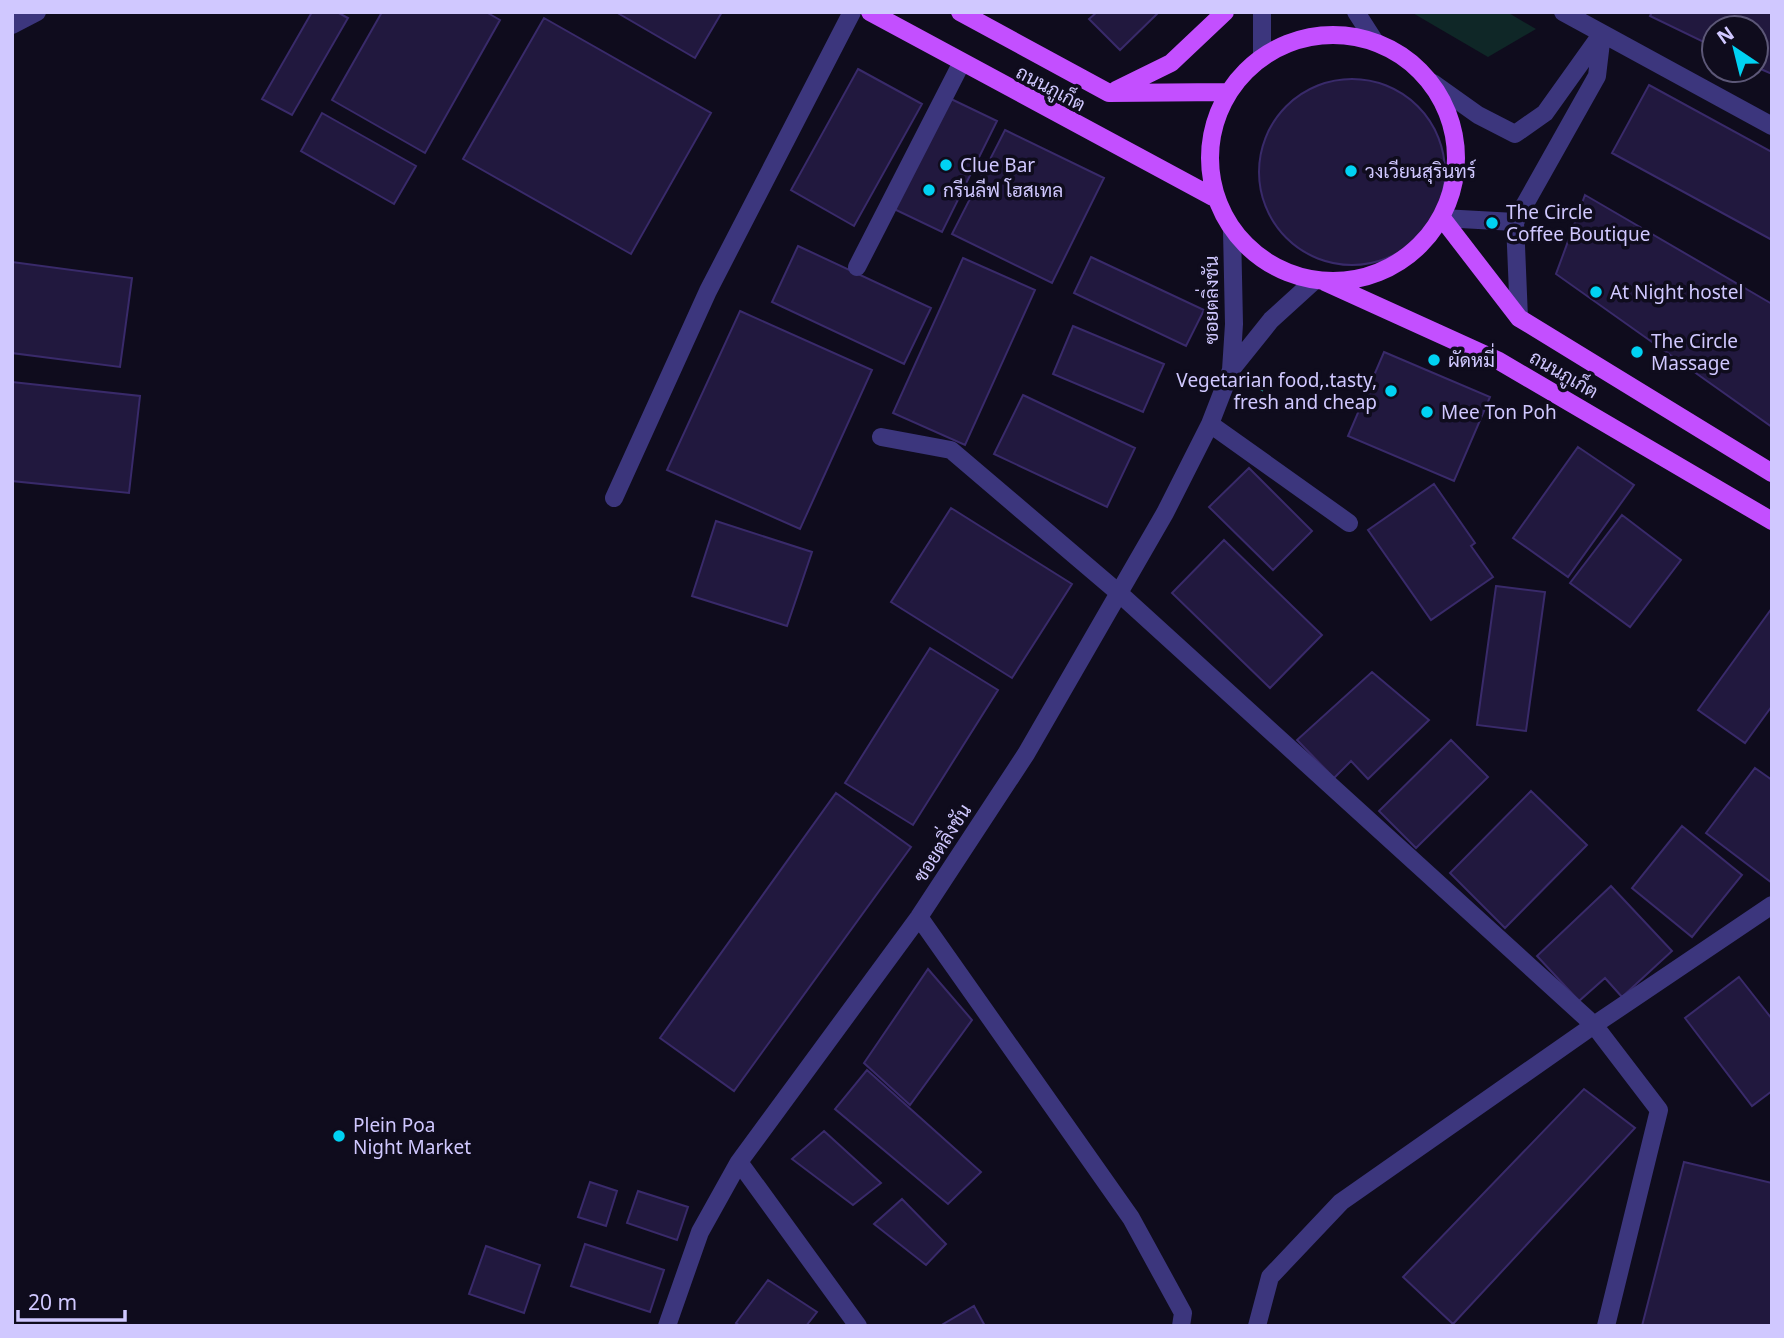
<svg xmlns="http://www.w3.org/2000/svg" width="1784" height="1338" viewBox="0 0 1784 1338" font-family="'Noto Sans',Sarabun,sans-serif">
<rect width="100%" height="100%" fill="#0f0c1d"/>
<path fill="#0f2727" d="M1411 12H1507L1536 29 1488 57Z"/>
<path fill="#21183e" stroke="#392a6a" stroke-width="2" d="M312 12H337L348 18 292 115 262 99Z
M382 12H486L500 20 425 153 332 100Z
M616 12H722L695 58Z
M1097 12H1159L1120 50 1089 19Z
M1652 12H1772V74L1756 67V28H1714V47L1650 16Z
M544 18 711 113 631 254 463 159Z
M858 69 922 104 854 226 791 190Z
M1259 172a93 93 0 1 1 186 0a93 93 0 1 1-186 0Z
M1649 85 1772 152V240L1612 153Z
M949 98 997 121 942 232 894 209Z
M322 113 416 166 394 204 301 151Z
M1005 130 1104 178 1052 283 952 234Z
M1585 195 1772 304V427L1556 274Z
M798 246 931 308 904 364 772 302Z
M1091 257 1204 310 1186 346 1074 293Z
M963 258 1035 290 965 445 893 413Z
M12 262 132 278 120 367 12 353Z
M740 311 872 370 800 529 667 470Z
M1073 326 1164 364 1143 412 1053 374Z
M1384 352 1490 397 1454 481 1348 436Z
M12 382 140 396 129 493 12 481Z
M1023 395 1135 448 1107 507 994 454Z
M1578 447 1634 485 1568 577 1513 538Z
M1249 468 1312 531 1273 570 1209 507Z
M1434 484 1475 543 1471 546 1493 577 1431 620 1368 530Z
M951 508 1072 584 1012 678 891 602Z
M1622 515 1681 560 1630 627 1570 583Z
M716 521 812 552 787 626 692 596Z
M1224 540 1322 635 1270 688 1172 593Z
M1496 586 1545 592 1526 731 1477 725Z
M1772 608V706L1745 743 1698 710Z
M930 648 998 690 913 825 845 783Z
M1372 672 1429 720 1368 779 1351 761 1334 778 1297 740Z
M1451 740 1488 777 1416 848 1379 811Z
M1755 768 1772 780V883L1706 833Z
M1531 791 1587 845 1505 928 1450 873Z
M836 793 911 847 734 1091 660 1038Z
M1682 826 1742 875 1692 937 1632 888Z
M1611 886 1672 951 1622 997 1605 978 1579 1001 1537 956Z
M928 969 972 1020 910 1105 864 1063Z
M1739 977 1772 1019V1091L1752 1106 1685 1018Z
M867 1070 981 1172 948 1204 835 1109Z
M1584 1089 1635 1128 1453 1324 1403 1277Z
M824 1131 881 1183 853 1205 792 1159Z
M1684 1162 1772 1183V1326H1642Z
M590 1182 617 1191 606 1226 578 1217Z
M638 1191 688 1207 677 1240 627 1223Z
M902 1199 946 1244 926 1265 874 1224Z
M585 1244 664 1270 650 1312 571 1286Z
M486 1246 540 1265 524 1313 469 1294Z
M768 1280 817 1312 806 1326H740L736 1323Z
M974 1306 985 1326H940Z"/>
<g fill="none" stroke-linecap="round" stroke-linejoin="round">
<path stroke="#2dafab" stroke-width="4.5" stroke-dasharray="3.5 5" stroke-linecap="butt" d="M1253 384 1265 390"/>
<path stroke="#3c367d" stroke-width="18" d="M1262 12V55
M1356 12 1374 40
M1563 12 1772 126
M12 25 37 12
M1433 83 1478 115 1515 134 1545 113 1600 36
M1442 218 1515 222
M857 267 961 64
M1519 318 1515 222 1597 76 1602 34
M1231 370 1234 324 1232 230
M1210 424 1349 523
M881 437 951 450 1120 594 1594 1025 1659 1110 1606 1326
M614 498 708 291 852 12
M919 917 1131 1218 1183 1313 1181 1326
M739 1162 858 1326
M667 1326 700 1232 739 1162 919 917 1026 754 1165 513 1210 424 1231 370 1271 320 1315 280
M1257 1326 1270 1277 1341 1202 1594 1025 1772 905"/>
<path stroke="#c34fff" stroke-width="18" d="M870 12 1213 197
M960 12 1109 93 1227 92
M1210 158a123 123 0 1 1 246 0a123 123 0 1 1-246 0Z
M1116 90 1171 63 1225 12
M1442 218 1519 318 1772 473
M1325 282 1499 361 1772 521"/>
</g>
<g fill="#00d2f3" stroke="#0f0c1d" stroke-width="2.5">
<circle cx="946" cy="165" r="7"/>
<circle cx="1351" cy="171" r="7"/>
<circle cx="929" cy="190" r="7"/>
<circle cx="1492" cy="223" r="7"/>
<circle cx="1596" cy="292" r="7"/>
<circle cx="1637" cy="352" r="7"/>
<circle cx="1434" cy="360" r="7"/>
<circle cx="1391" cy="391" r="7"/>
<circle cx="1427" cy="412" r="7"/>
<circle cx="339" cy="1136" r="7"/>
</g>
<g text-anchor="middle" stroke-width="7" stroke-linejoin="round" paint-order="stroke">
<g font-size="19" fill="#d0c8ff" stroke="#0f0c1d">
<text transform="translate(1051 88) rotate(28)" y="7">ถนนภูเก็ต</text>
<text transform="translate(1211 300) rotate(-90)" y="7">ซอยตลิ่งชัน</text>
<text transform="translate(1564 374) rotate(30)" y="7">ถนนภูเก็ต</text>
<text transform="translate(942 843) rotate(-57)" y="7">ซอยตลิ่งชัน</text>
</g>
<g font-size="19" fill="#d0c8ff" stroke="#0f0c1d" text-anchor="start">
<text x="960" y="172">Clue Bar</text>
<text x="1365" y="178">วงเวียนสุรินทร์</text>
<text x="943" y="197">กรีนลีฟ โฮสเทล</text>
<text x="1506" y="219">The Circle<tspan x="1506" dy="22">Coffee Boutique</tspan></text>
<text x="1610" y="299">At Night hostel</text>
<text x="1651" y="348">The Circle<tspan x="1651" dy="22">Massage</tspan></text>
<text x="1448" y="367">ผัดหมี่</text>
<text x="1377" y="387" text-anchor="end">Vegetarian food,.tasty,<tspan x="1377" dy="22">fresh and cheap</tspan></text>
<text x="1441" y="419">Mee Ton Poh</text>
<text x="353" y="1132">Plein Poa<tspan x="353" dy="22">Night Market</tspan></text>
</g>
</g>
<rect width="1784" height="1338" fill="none" stroke="#d0c8ff" stroke-width="28"/>
<g transform="translate(1735 49) rotate(325)"><circle r="33" fill="#0f0c1d" stroke="#5c5777" stroke-width="2"/>
<path d="M0-5L12 26L0 18L-12 26Z" fill="#00d2f3"/>
<text y="-10" font-size="19" font-weight="bold" text-anchor="middle" fill="#d0c8ff">N</text>
</g>
<path d="M18 1310v10h107v-10" fill="none" stroke="#d0c8ff" stroke-width="3.5"/>
<text x="28" y="1310" font-size="21" fill="#d0c8ff" stroke="#0f0c1d" stroke-width="5" paint-order="stroke">20 m</text>
</svg>
